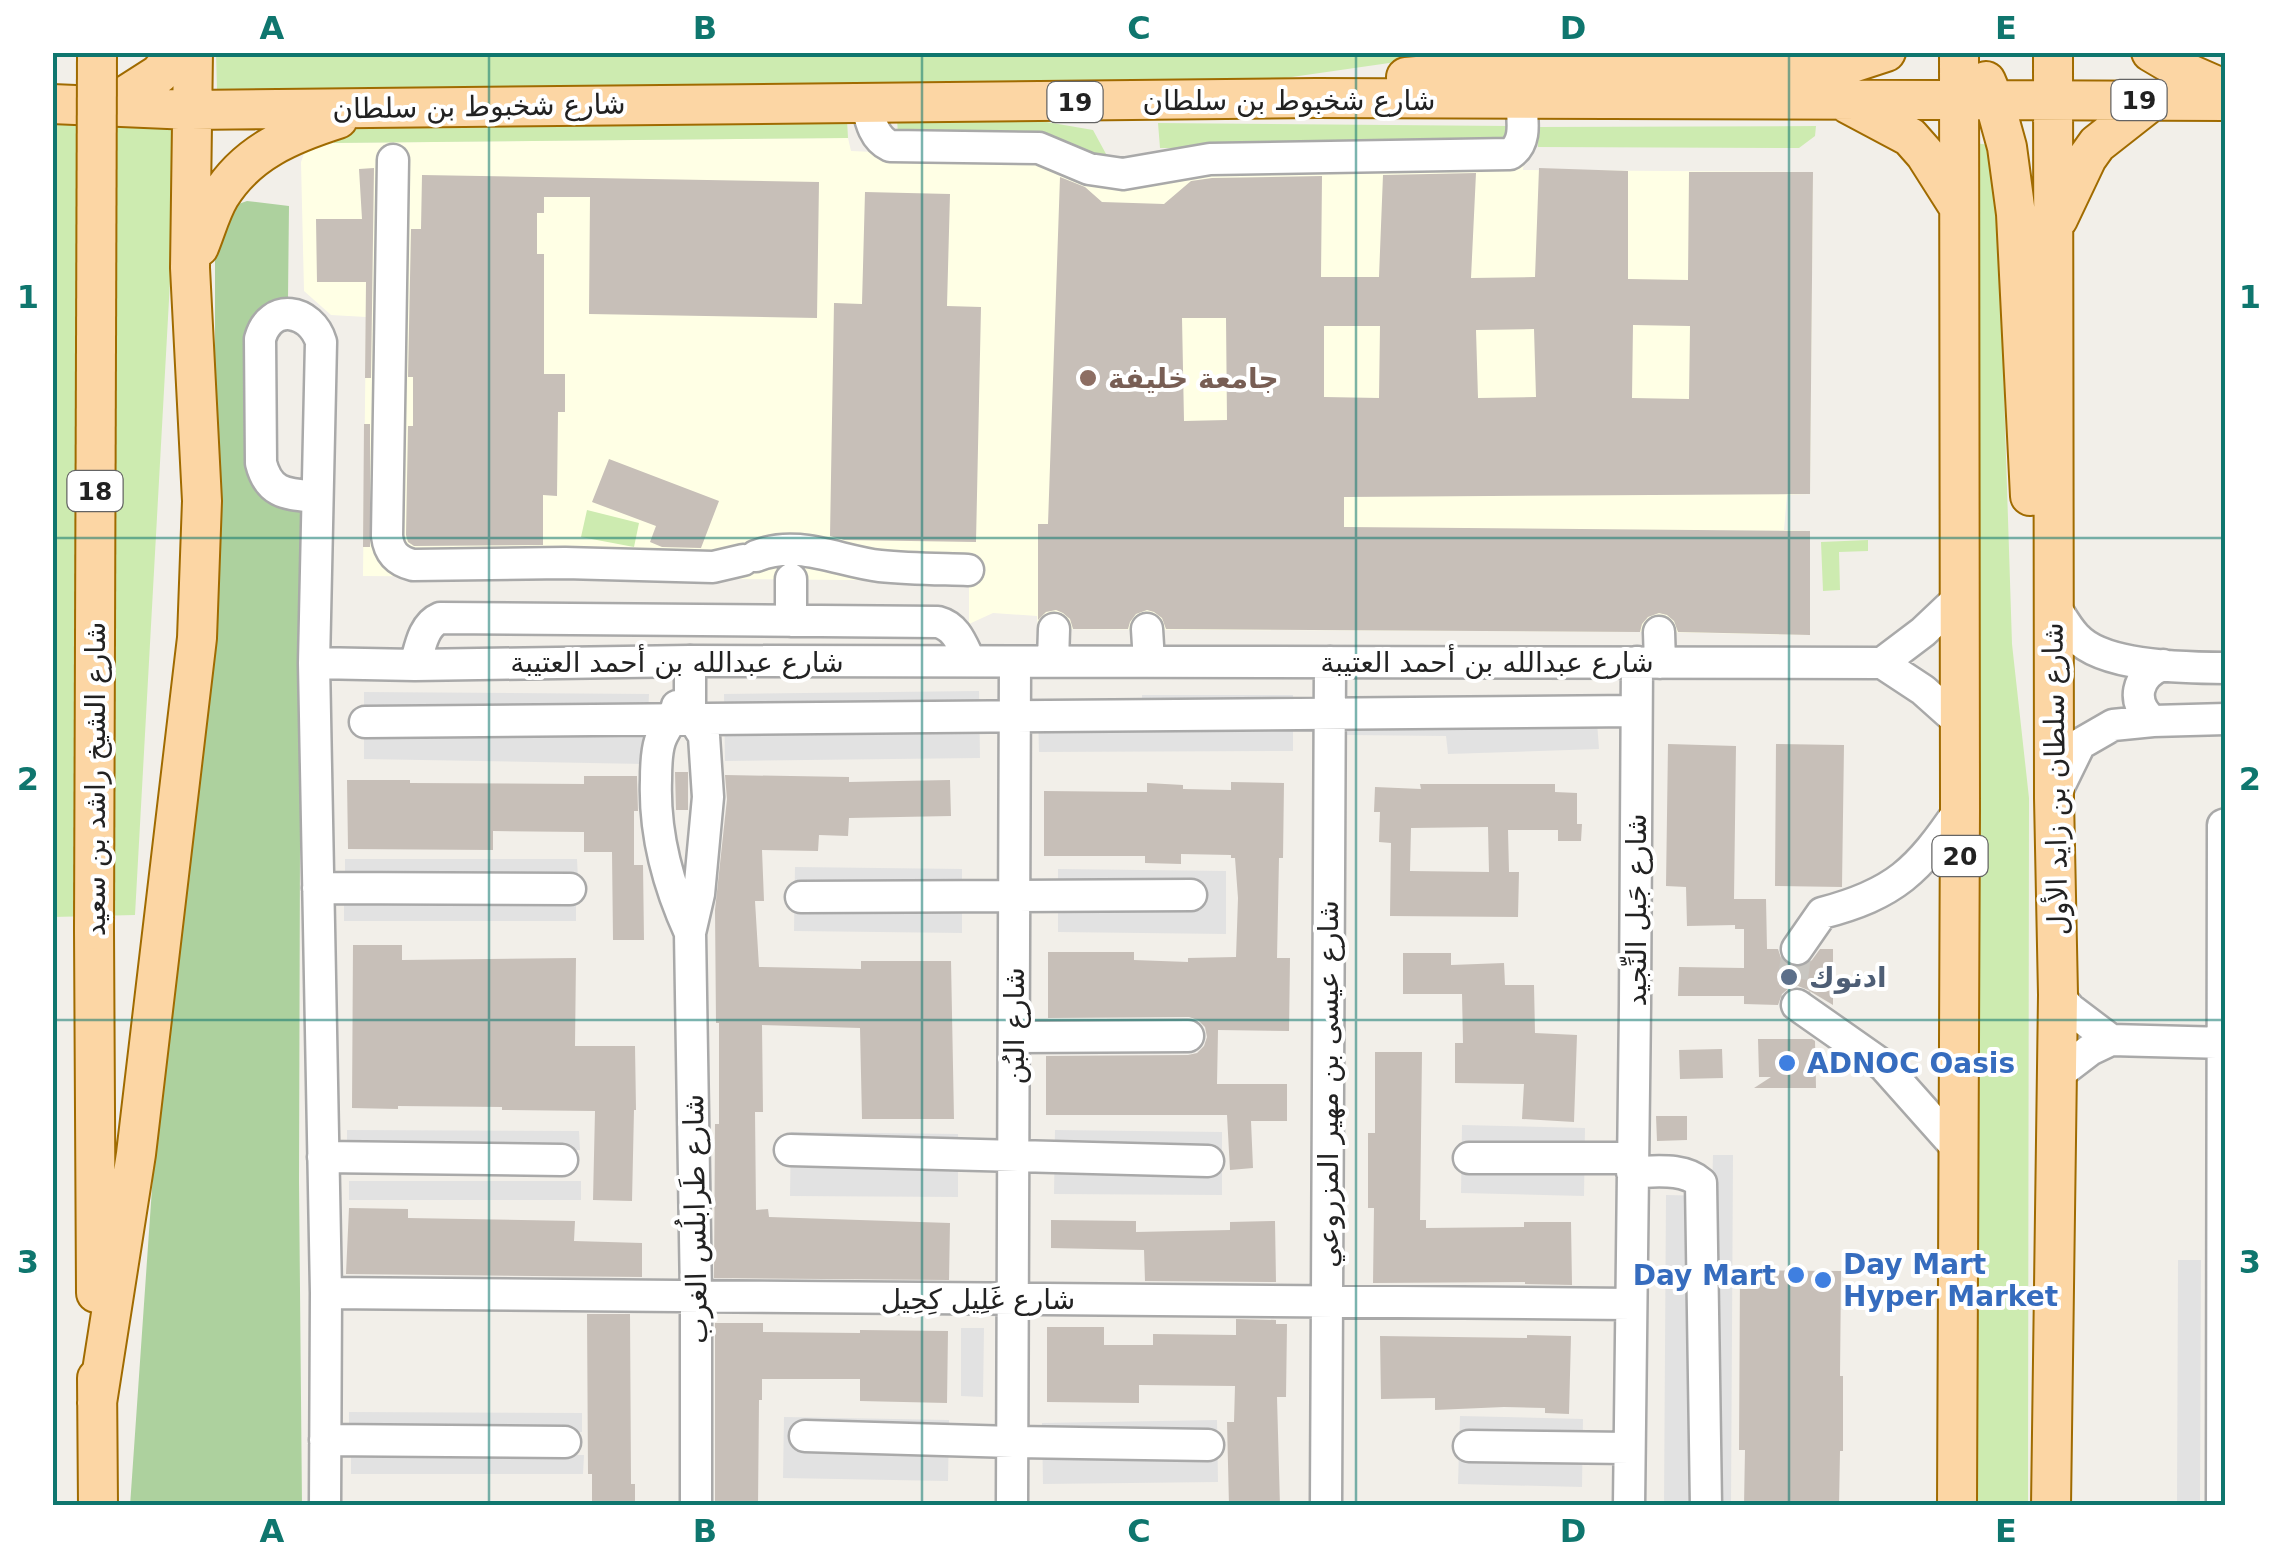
<svg xmlns="http://www.w3.org/2000/svg" width="2278" height="1558" viewBox="0 0 2278 1558" font-family="'DejaVu Sans',Vazirmatn,sans-serif">
<rect width="100%" height="100%" fill="#f2efe9"/>
<path fill="#ffffe5" d="M848 138 851 151 1192 166 1524 161 1523 170 1813 172 1810 494 1787 495 1784 530 1810 531V635L1659 632 1038 629 1037 616 993 613 969 624V581L363 576 366 317 331 315 304 291 301 162 305 151 315 146 334 143Z"/>
<path fill="#cdebb0" d="M216 53H1532L1503 60 1424 58 1271 80 217 89Z
M179 119 135 915 53 917 52 120Z
M897 119H1029L1093 130 1112 165 898 135Z
M847 120 848 138 334 143 333 129Z
M1158 123 1509 126V148H1160Z
M1816 126 1815 136 1799 148 1538 147V127Z
M1975 143 1989 145 1997 175 2012 644 2029 798 2028 1506 1976 1505 1978 1336 1972 658Z
M587 510 639 523 634 547 581 537Z
M1868 540V551L1839 552 1840 590 1823 591 1821 542Z"/>
<path fill="#add19e" d="M247 201 289 206 288 298C268 302 254 304 252 327L256 485 301 512 299 1182 302 1505 130 1506 171 914 215 528V238L230 207Z"/>
<path fill="#e2e2e2" d="M979 691 980 758 725 761 724 694Z
M364 692 649 694 646 764 364 759Z
M1142 695H1293V751L1039 752 1038 711 1142 710Z
M1595 695 1599 749 1448 754 1446 736 1347 735 1349 696Z
M345 859H577L578 879H345Z
M795 867 962 869V933L794 931Z
M1058 869 1226 871V934L1058 932Z
M344 901H576V921H344Z
M1462 1125 1585 1128 1584 1196 1461 1193Z
M347 1130 579 1131 580 1150H347Z
M1055 1130 1222 1132V1195L1054 1194Z
M791 1132 958 1134V1197L790 1196Z
M1713 1155H1733L1731 1505 1664 1506 1666 1195 1712 1196Z
M349 1181H581V1200H349Z
M2178 1260H2201L2200 1505H2177Z
M961 1328H984L983 1397 961 1396Z
M349 1412 582 1413V1432H349Z
M1460 1416 1583 1419 1582 1487 1458 1484Z
M784 1417 949 1420 948 1481 783 1478Z
M1217 1420 1218 1482 1043 1484 1042 1423Z
M351 1455H584L583 1474H351Z"/>
<path fill="#c7bfb8" fill-rule="evenodd" d="M374 168 371 378H365L366 282H317L316 219H362L359 169Z
M1539 168 1628 171V279L1688 280 1689 172H1813L1810 494 1344 497V527L1810 531V635L1678 632 1674 621 1667 615 1659 613 1648 617 1642 624 1640 632 1166 629 1162 618 1154 612 1147 610 1136 614 1130 622 1128 629H1073L1070 619 1063 613 1056 610 1046 612 1038 620V524H1048L1060 177 1085 187 1102 202 1164 204 1191 181 1212 178 1322 176 1321 277H1379L1383 175 1476 173 1471 278 1535 277ZM1182 318H1226L1227 420 1184 421ZM1633 325 1690 326 1689 399 1632 398ZM1324 326H1380L1379 398 1324 397ZM1534 329 1536 397 1478 398 1476 330Z
M422 175 819 182 817 318 589 314 590 197H544V213H537V254H544V374H565V412H558L557 496 543 495V545L414 546 408 542 406 535 408 426H413V377H408L411 229H421Z
M865 192 950 194 947 306 981 307 976 542 844 540 830 536 834 303 862 304Z
M364 424H370V547H363Z
M609 459 719 501 701 548 662 547 650 542 656 526 592 502Z
M1668 744 1736 746 1734 899H1766L1767 949H1778L1781 958 1787 965 1796 968 1804 966 1812 960 1820 949H1833V1005L1808 990 1798 986 1788 989 1782 994 1778 1005 1744 1004V996H1678L1679 967 1744 968V929H1735V925L1687 926 1686 887 1666 886Z
M1776 744 1844 745 1842 887 1775 886Z
M675 772H688V810H676Z
M725 775 849 777V782L950 780 951 816 849 818 848 836 819 835 818 851 762 850 764 901H755L759 967 861 969V961H951L954 1119H862L860 1028 762 1025 763 1112H755L756 1210 768 1209 769 1217 950 1223 949 1280 714 1278 715 1124H719V1023H716L715 910 727 799Z
M584 776H637L638 811H634V865H643L644 940H613L612 852H584V832L493 831V850L348 849 347 780H410V783L584 784Z
M1231 782 1284 783 1283 858H1279L1277 958H1290L1289 1031 1218 1030 1217 1084H1287V1121H1251L1253 1168 1230 1170 1227 1115H1046V1056L1188 1055 1197 1053 1204 1046 1207 1037 1205 1027 1198 1020 1189 1017 1048 1018V952H1134V960L1188 962V958L1236 957 1238 898 1235 858H1231V855L1181 854V864L1145 863V856H1044V791L1147 792V783L1183 785V789L1231 790Z
M1420 784H1555V792L1577 793V824H1582L1581 841H1558V830H1508L1509 872H1519L1518 917 1390 916 1391 843 1379 842 1380 812H1374L1375 787 1421 789ZM1488 827 1489 872 1410 871 1411 828Z
M353 945H402V960L576 958 575 1046H635L636 1110H634L632 1201 593 1200 595 1111 502 1110V1107L398 1106V1109L352 1108Z
M1403 953H1451V965L1504 963 1505 985H1534L1535 1033 1577 1035 1574 1122 1522 1119 1524 1084 1455 1083V1043H1463L1462 994H1403Z
M1758 1039H1812L1815 1041 1816 1088H1754L1771 1077H1759Z
M1722 1049 1723 1078 1680 1079 1679 1050Z
M1375 1052H1422L1420 1220H1426V1228L1524 1227V1222H1571L1572 1285 1525 1284V1282L1373 1283 1374 1208H1368V1133H1375Z
M1656 1116H1687V1140L1657 1141Z
M349 1208 408 1209V1218L575 1221 574 1241 642 1243V1277L346 1274Z
M1051 1220 1136 1221V1232L1230 1230V1222L1275 1221 1276 1282 1145 1281 1144 1250 1051 1248Z
M1740 1270 1841 1271 1840 1376H1843V1451H1840L1839 1506H1744L1745 1450H1739Z
M587 1314H630L631 1484H635V1506H592V1474H588Z
M1236 1319 1276 1320V1324H1287L1286 1397H1277L1280 1506H1229L1227 1422H1234L1235 1386 1139 1385V1403L1047 1402V1327H1104V1345H1153V1334L1236 1335Z
M715 1323H763V1332L860 1333V1330L948 1331 947 1403 860 1401V1379H762V1400H759L758 1506H715Z
M1527 1335 1571 1336 1569 1414 1545 1413V1408L1504 1407 1435 1410V1398L1381 1399 1380 1336 1527 1338Z"/>
<g fill="none" stroke-linecap="round" stroke-linejoin="round">
<path stroke="#c8c6c1" stroke-width="30" stroke-dasharray="30 15" stroke-linecap="butt" d="M1797 949 1793 978 1797 1005"/>
<defs>
<path id="minor" d="M866 102C870 119 873 138 890 146L1039 148 1089 169 1123 174 1210 159 1510 154C1528 142 1522 119 1521 99
M393 160 387 536C389 553 397 561 413 565L565 563 713 567 743 560
M317 497C288 494 269 495 261 463L260 339C270 302 311 309 321 342L314 663 326 1293 325 1506
M756 556C798 539 838 561 880 566 909 569 939 569 968 570
M2054 605C2061 616 2067 628 2076 637 2103 667 2187 668 2226 668
M791 621V579
M1147 629 1149 662
M1659 632 1660 663
M690 661V710L692 717 704 736 708 797 699 894 690 933 696 1296V1506
M1053 661 1054 629
M314 663 415 665 690 661 1882 663 1923 690 1960 723
M1882 663 1923 632 1960 597
M415 665C420 648 423 625 440 618L938 622C957 627 962 645 970 661
M677 706C674 719 664 729 660 741 656 753 656 768 656 780 654 834 668 885 690 933
M2153 721C2130 703 2136 675 2163 665
M365 722 1636 711
M2055 795 2080 744 2113 725 2153 721 2226 719
M318 888 570 889
M801 897 1191 895
M1797 949 1822 913C1895 894 1918 871 1960 809
M2058 995 2070 1009 2111 1040
M1797 1005 1884 1066 1957 1148
M1014 1037 1188 1036
M2056 1076 2090 1050 2111 1040 2226 1043
M790 1150 1208 1161
M323 1157 562 1160
M1469 1158H1632
M1632 1172C1655 1172 1683 1167 1701 1183L1706 1506
M326 1293 1631 1304
M805 1436 1013 1442 1208 1445
M325 1440 565 1442
M1469 1446 1629 1448
M1012 1506 1015 662
M1326 1506 1330 662
M1629 1506 1635 1004 1637 662
M2222 1506 2223 825 2226 824"/>
<path id="major" d="M2151 52 2185 72 2226 90
M1406 77 1521 67
M1498 78 1571 71 1809 72 1840 67 1886 52
M1986 81 1994 100 2007 147 2016 214 2030 496
M52 104 191 110 1316 98 2226 101
M1848 104 1910 137 1925 154 1958 206
M109 106 159 74 177 52
M2058 219 2087 158 2097 144 2153 100
M199 247C206 230 211 211 220 196 247 152 291 134 338 119
M94 930 96 1293
M97 1378 98 1506
M97 1403 136 1154 197 638 202 501 190 268 193 52
M1957 1506 1960 809 1959 52
M2051 1506 2058 995 2054 798 2053 52"/>
</defs>
<use href="#minor" stroke="#a9a9a9" stroke-width="35"/>
<use href="#major" stroke="#a06b00" stroke-width="42"/>
<use href="#minor" stroke="#fff" stroke-width="30"/>
<use href="#major" stroke="#fcd6a4" stroke-width="38"/>
<defs>
<path id="major-bridge" d="M94 930 97 52"/>
</defs>
<use href="#major-bridge" stroke="#a06b00" stroke-width="42" stroke-linecap="butt"/>
<use href="#major-bridge" stroke="#fcd6a4" stroke-width="38"/>
</g>
<path fill="none" stroke="#0f766e" stroke-width="2.5" stroke-opacity="0.55" d="M489 52V1506M922 52V1506M1356 52V1506M1789 52V1506M52 538H2226M52 1020H2226"/>
<circle fill="#8d6e63" stroke="#fff" stroke-width="4" cx="1088" cy="378" r="10"/>
<circle fill="#5c6f8a" stroke="#fff" stroke-width="4" cx="1789" cy="977" r="10"/>
<g fill="#3f7fe0" stroke="#fff" stroke-width="4">
<circle cx="1787" cy="1063" r="10"/>
<circle cx="1796" cy="1275" r="10"/>
<circle cx="1823" cy="1280" r="10"/>
</g>
<g text-anchor="middle" stroke-width="8" stroke-linejoin="round" paint-order="stroke">
<g fill="#fff" stroke="#646464" stroke-width="2.5">
<rect x="2111.5" y="80" width="55" height="40" rx="8"/>
<rect x="1047.5" y="82" width="55" height="40" rx="8"/>
<rect x="67.5" y="471" width="55" height="40" rx="8"/>
<rect x="1932.5" y="836" width="55" height="40" rx="8"/>
</g>
<g font-size="25" font-weight="bold" fill="#222">
<text x="2139" y="109">19</text>
<text x="1075" y="111">19</text>
<text x="95" y="500">18</text>
<text x="1960" y="865">20</text>
</g>
<g font-size="28" fill="#222" stroke="#fff">
<text x="1289" y="110">شارع شخبوط بن سلطان</text>
<text transform="translate(479 106) rotate(-1)" y="10">شارع شخبوط بن سلطان</text>
<text x="677" y="672">شارع عبدالله بن أحمد العتيبة</text>
<text x="1487" y="672">شارع عبدالله بن أحمد العتيبة</text>
<text transform="translate(95 779) rotate(-90)" y="10">شارع الشيخ راشد بن سعيد</text>
<text transform="translate(2055 779) rotate(-91)" y="10">شارع سلطان بن زايد الأول</text>
<text transform="translate(1636 910) rotate(-90)" y="10">شارع جَبل النِّجيد</text>
<text transform="translate(1014 1026) rotate(-90)" y="10">شارع البُن</text>
<text transform="translate(1328 1084) rotate(-90)" y="10">شارع عيسى بن مهير المزروعي</text>
<text transform="translate(695 1219) rotate(-91)" y="10">شارع طَرابلُس الغرب</text>
<text x="978" y="1309">شارع غَلِيل كِحِيل</text>
</g>
<g font-size="28" font-weight="bold" fill="#785e54" stroke="#fff" text-anchor="start">
<text x="1108" y="388">جامعة خليفة</text>
</g>
<g font-size="28" font-weight="bold" fill="#4e5e75" stroke="#fff" text-anchor="start">
<text x="1809" y="987">ادنوك</text>
</g>
<g font-size="28" font-weight="bold" fill="#366cbe" stroke="#fff" text-anchor="start">
<text x="1807" y="1073">ADNOC Oasis</text>
<text x="1843" y="1274">Day Mart<tspan x="1843" dy="32">Hyper Market</tspan></text>
<text x="1776" y="1285" text-anchor="end">Day Mart</text>
</g>
</g>
<rect width="2278" height="1558" fill="none" stroke="#ffffff" stroke-width="110"/>
<rect x="55" y="55" width="2168" height="1448" fill="none" stroke="#0f766e" stroke-width="4"/>
<g font-size="32" text-anchor="middle" font-weight="bold" fill="#0f766e">
<text x="272" y="39">A</text>
<text x="705" y="39">B</text>
<text x="1139" y="39">C</text>
<text x="1573" y="39">D</text>
<text x="2006" y="39">E</text>
<text x="28" y="308">1</text>
<text x="2250" y="308">1</text>
<text x="28" y="790">2</text>
<text x="2250" y="790">2</text>
<text x="28" y="1273">3</text>
<text x="2250" y="1273">3</text>
<text x="272" y="1542">A</text>
<text x="705" y="1542">B</text>
<text x="1139" y="1542">C</text>
<text x="1573" y="1542">D</text>
<text x="2006" y="1542">E</text>
</g>
</svg>
